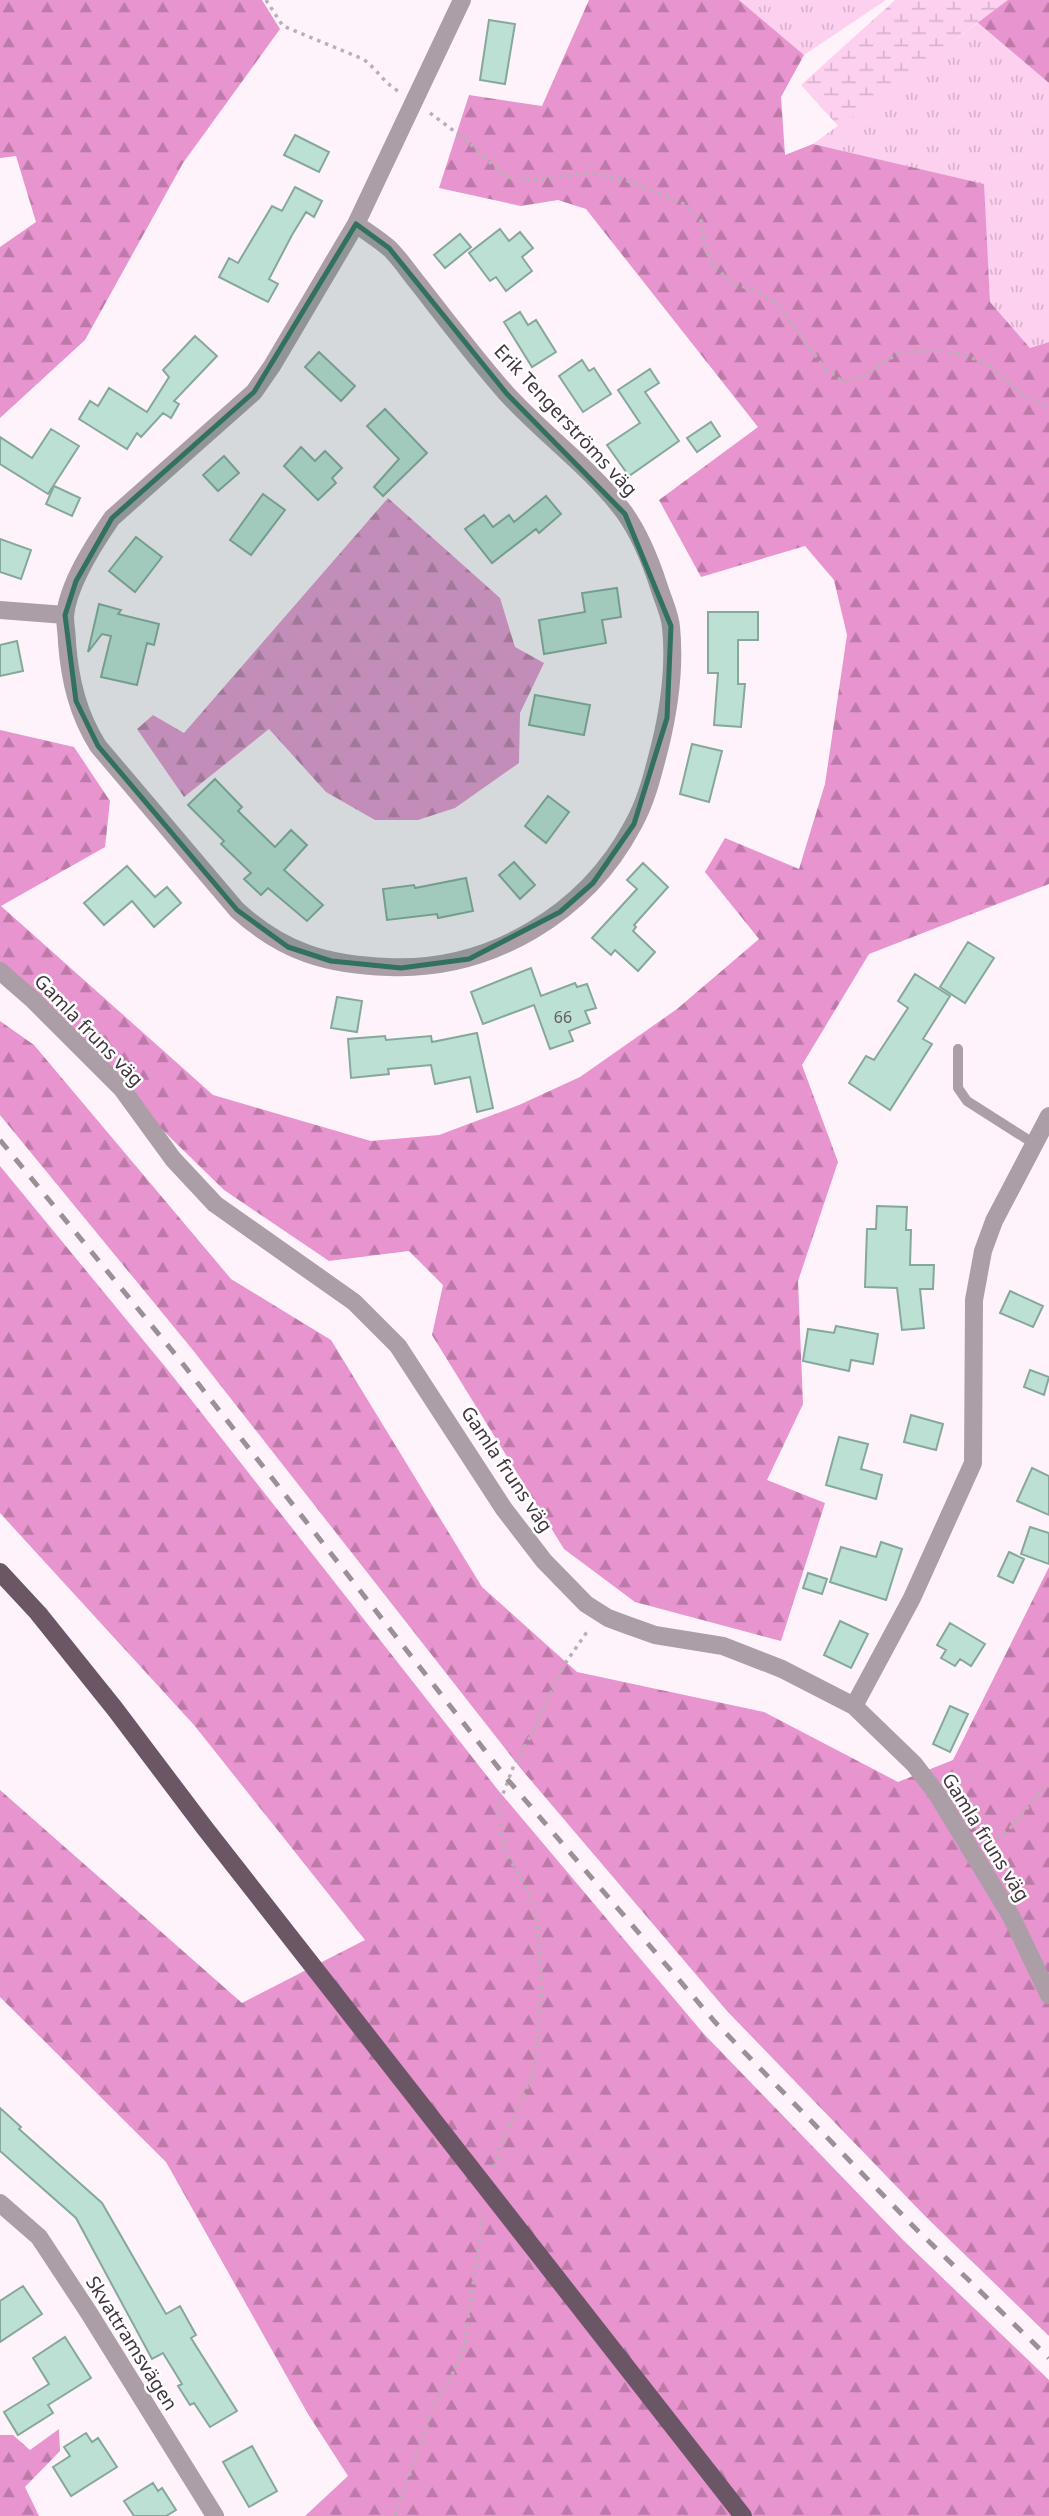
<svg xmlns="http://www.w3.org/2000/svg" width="1049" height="2516" viewBox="0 0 1049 2516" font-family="'Noto Sans',sans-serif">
<defs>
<pattern id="grass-tufts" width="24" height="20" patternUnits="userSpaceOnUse" patternTransform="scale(1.75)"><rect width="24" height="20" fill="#fcd0ee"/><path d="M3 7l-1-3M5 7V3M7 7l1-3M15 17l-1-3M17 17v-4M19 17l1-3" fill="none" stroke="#d9b3cd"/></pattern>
<pattern id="forest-firs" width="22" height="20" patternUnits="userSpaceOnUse" patternTransform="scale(1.75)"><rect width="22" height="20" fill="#e794cf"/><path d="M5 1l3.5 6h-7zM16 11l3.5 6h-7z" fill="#bd7aa9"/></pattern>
<pattern id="wetland-marsh" width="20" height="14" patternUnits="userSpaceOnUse" patternTransform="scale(1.75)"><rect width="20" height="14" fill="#fcd0ee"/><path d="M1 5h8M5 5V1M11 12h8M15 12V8" fill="none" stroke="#d9b3cd"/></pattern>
</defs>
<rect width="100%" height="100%" fill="#fff3fb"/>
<path fill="url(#grass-tufts)" d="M739 0H886L804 55Z
M978 23 1049 83V342L1030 348 990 302 983 184 813 144Z"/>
<path fill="url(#forest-firs)" d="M0 0H262L280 29 183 163 85 340 0 418V247L36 222 16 156 0 158Z
M589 0H739L804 55 781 97 785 155 813 144 984 184 990 302 1030 348 1049 342V884L869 954 802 1065 838 1162 798 1281 803 1404 767 1480 825 1503 781 1641 635 1602 564 1549 432 1335 443 1285 409 1251 329 1261 224 1190 0 971V730L74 747 110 801 105 847 1 906 213 1095 371 1141 439 1135 519 1105 580 1077 677 1009 759 939 705 872 725 838 799 869 825 784 847 635 834 580 805 546 701 577 659 500 758 427 586 209 558 200 521 206 439 188 469 95 542 106Z
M951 0H1049V83Z
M388 498 500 598 515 647 544 663 520 713 519 763 455 808 418 820H375L326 792 269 729 184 797 137 729 153 715 184 733Z
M0 1021 34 1045 231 1279 331 1340 482 1587 577 1672 764 1712 898 1782 953 1760 1049 1567V2336L926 2217 727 2011 522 1770 192 1349 0 1115Z
M0 1166 167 1369 498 1790 703 2033 903 2240 1049 2380V2516H305L348 2476 308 2414 166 2162 0 1997V1790L242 2003 365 1940 194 1725 0 1513Z
M59 2429 60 2451 25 2487 39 2516H0V2435H13L30 2450Z"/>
<path fill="url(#wetland-marsh)" d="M895 0H1008L839 127 801 85Z"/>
<path fill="#bde0d4" stroke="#86a89c" stroke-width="2" d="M489 20 515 24 505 84 480 80Z
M295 135 329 152 319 172 284 155Z
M295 187 322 201 314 217 306 212 292 235 269 279 278 284 268 302 219 277 229 258 238 263 272 206 282 211Z
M500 229 509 241 520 232 533 248 522 257 532 271 506 291 496 277 490 281 469 253Z
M460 234 471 247 445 268 434 255Z
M520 312 528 325 536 320 556 352 532 367 504 322Z
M195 336 217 356 174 401 179 404 171 418 163 413 141 437 137 433 127 449 79 419 90 401 98 406 109 388 147 412 169 377 163 370Z
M319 352 355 386 341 401 305 367Z
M582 360 589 371 594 368 611 394 583 412 559 376Z
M650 369 659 383 645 392 679 441 629 476 607 445 640 423 618 390Z
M385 409 427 453 383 496 374 487 399 459 367 426Z
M711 422 720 436 697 452 687 438Z
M51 429 79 446 48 494 0 464V437L32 458Z
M301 447 315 461 325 451 342 468 332 478 336 483 318 500 284 466Z
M224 456 239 473 218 491 203 475Z
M54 486 80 498 72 516 46 504Z
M263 494 285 510 251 555 230 540Z
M546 496 561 514 539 533 536 529 492 563 465 529 484 515 493 527 509 515 514 522Z
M136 537 162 557 135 592 109 571Z
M0 539 31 550 21 579 0 572Z
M617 588 621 617 602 620 606 643 544 654 539 620 585 612 582 593Z
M99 604 121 610 118 614 159 624 154 645 147 643 137 685 101 677 111 636 102 634 88 652Z
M708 612H758V640H738V684H745L741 727 714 725 718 673H708Z
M17 641 23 671 0 676V645Z
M535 695 590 705 584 735 529 725Z
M692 744 722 751 709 802 680 794Z
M215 779 242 807 238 811 275 847 291 830 307 845 284 870 323 905 307 921 268 888 261 895 244 879 251 873 221 844 224 841 188 805Z
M548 796 569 812 546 843 525 826Z
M514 862 535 885 520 899 499 875Z
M643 863 668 887 634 925 636 927 633 931 655 952 638 971 615 950 611 955 592 938 637 889 627 880Z
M127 866 155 897 167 887 181 903 154 927 132 901 104 925 84 903Z
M466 878 473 911 438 918 437 914 387 920 383 889 414 885 415 888Z
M968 942 994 958 965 1003 940 987Z
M531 968 541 996 575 983 577 987 587 984 596 1008 585 1011 590 1023 569 1031 573 1041 550 1049 534 1005 483 1024 471 992Z
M915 974 950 996 923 1039 932 1044 890 1110 849 1083 866 1056 874 1060 908 1008 898 1001Z
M337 997 362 1001 357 1032 331 1028Z
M477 1033 493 1108 477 1112 470 1077 435 1084 431 1065 388 1069 389 1074 351 1078 348 1039 385 1036 386 1040 431 1036 432 1042Z
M877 1206 907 1207 906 1230H911L910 1265H934L933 1289H920L924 1328 902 1330 897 1288 865 1287 867 1229H876Z
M1010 1291 1043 1306 1033 1327 1000 1313Z
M836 1326 878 1334 873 1364 851 1360 849 1371 803 1361 808 1329 834 1333Z
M1030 1370 1049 1377 1044 1395 1024 1387Z
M911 1415 943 1424 936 1450 904 1442Z
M839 1437 868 1444 861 1469 882 1475 876 1499 826 1485Z
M1032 1468 1049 1476V1515L1017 1501Z
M1030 1527 1049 1533V1564L1021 1554Z
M881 1542 902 1549 886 1600 830 1582 841 1547 876 1557Z
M1009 1552 1024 1559 1013 1583 998 1576Z
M808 1573 827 1579 822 1594 803 1588Z
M840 1621 868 1634 851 1668 824 1655Z
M950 1623 985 1644 971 1666 960 1659 955 1666 941 1658 946 1650 937 1645Z
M950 1706 968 1714 950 1752 933 1744Z
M0 2108 21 2127 19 2129 102 2203 166 2314 180 2306 196 2335 191 2338 237 2411 210 2427 194 2403 190 2405 178 2386 182 2384 163 2353 152 2359 76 2218 0 2151Z
M23 2286 42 2314 0 2342V2301Z
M65 2337 91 2378 48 2405 53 2413 18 2435 4 2412 49 2384 33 2358Z
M86 2433 92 2442 98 2438 117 2467 71 2496 53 2467 70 2456 64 2447Z
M252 2446 277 2491 249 2507 223 2462Z
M153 2483 158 2491 162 2488 176 2510 166 2516H134L124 2501Z"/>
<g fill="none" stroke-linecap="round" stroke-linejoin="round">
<path stroke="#bbafb7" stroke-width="3.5" stroke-dasharray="3.5 5" stroke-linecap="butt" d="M266 0 283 26 363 59C377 69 383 82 398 91
M430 113 466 140 506 177 529 180 592 173 629 181 686 205 702 222 704 246 714 266 732 283 757 291 777 304 824 367 843 382 865 376 898 353 937 350 968 356 989 366 1024 396 1049 407
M989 1843 1008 1831 1043 1789 1049 1786
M494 2167 499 2149 531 2079 536 2055 542 1984 536 1914 531 1898 504 1848 498 1807 514 1765 530 1737 564 1665 589 1629
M395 2516 435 2403 451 2377 464 2349 483 2215"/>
<path stroke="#ab9ea7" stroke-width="10" d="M958 1049V1088L967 1101 1033 1143"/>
<path stroke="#ab9ea7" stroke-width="18" d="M356 224C367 232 380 240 390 249 401 260 410 274 420 286 448 322 476 359 506 393 543 434 590 467 624 512 639 533 651 562 659 587 663 600 670 614 671 627 675 666 669 709 660 746 653 773 647 800 633 825 586 914 490 971 389 967 327 965 283 952 237 910L98 746C78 714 70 681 67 643 67 634 65 624 65 616 68 584 94 544 112 518L254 392 272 366 356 224 462 0
M0 610 65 615
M0 971 32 999 122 1089 173 1159 215 1204 354 1302 398 1346 504 1509 544 1561 586 1604 608 1618 627 1625 655 1635 723 1646 782 1669 854 1706 914 1764 937 1794 1011 1916 1049 1995
M854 1706 912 1598 973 1463 974 1300 983 1251 994 1221 1049 1116
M0 2203 39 2237 89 2313 215 2516"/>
<path stroke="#6b5665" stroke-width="18" d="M0 1572 38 1613 115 1709 204 1827 743 2516"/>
<path stroke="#9c9098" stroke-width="5" stroke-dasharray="12 12" stroke-linecap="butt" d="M0 1140 179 1359 508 1780 715 2022 915 2228 1049 2358"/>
</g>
<path fill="#31715e" fill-opacity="0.2" stroke="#31715e" stroke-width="5" stroke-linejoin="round" d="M356 224 389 248 507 394 625 514 671 626 667 718 634 824 593 883 560 912 469 959 401 968 331 961 288 947 237 910 98 746 76 701 65 615 76 581 112 518 254 392Z"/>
<g text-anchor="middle" stroke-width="5" stroke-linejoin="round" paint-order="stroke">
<g font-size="16" fill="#606063">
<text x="563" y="1023">66</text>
</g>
<g font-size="19" fill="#41353d" stroke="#fff">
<text transform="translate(566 420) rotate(47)" y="7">Erik Tengerströms väg</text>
<text transform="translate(89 1030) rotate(46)" y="7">Gamla fruns väg</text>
<text transform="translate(507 1469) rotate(56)" y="7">Gamla fruns väg</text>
<text transform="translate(986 1837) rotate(58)" y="7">Gamla fruns väg</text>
<text transform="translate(132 2343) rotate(58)" y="7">Skvattramsvägen</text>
</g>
</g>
</svg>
